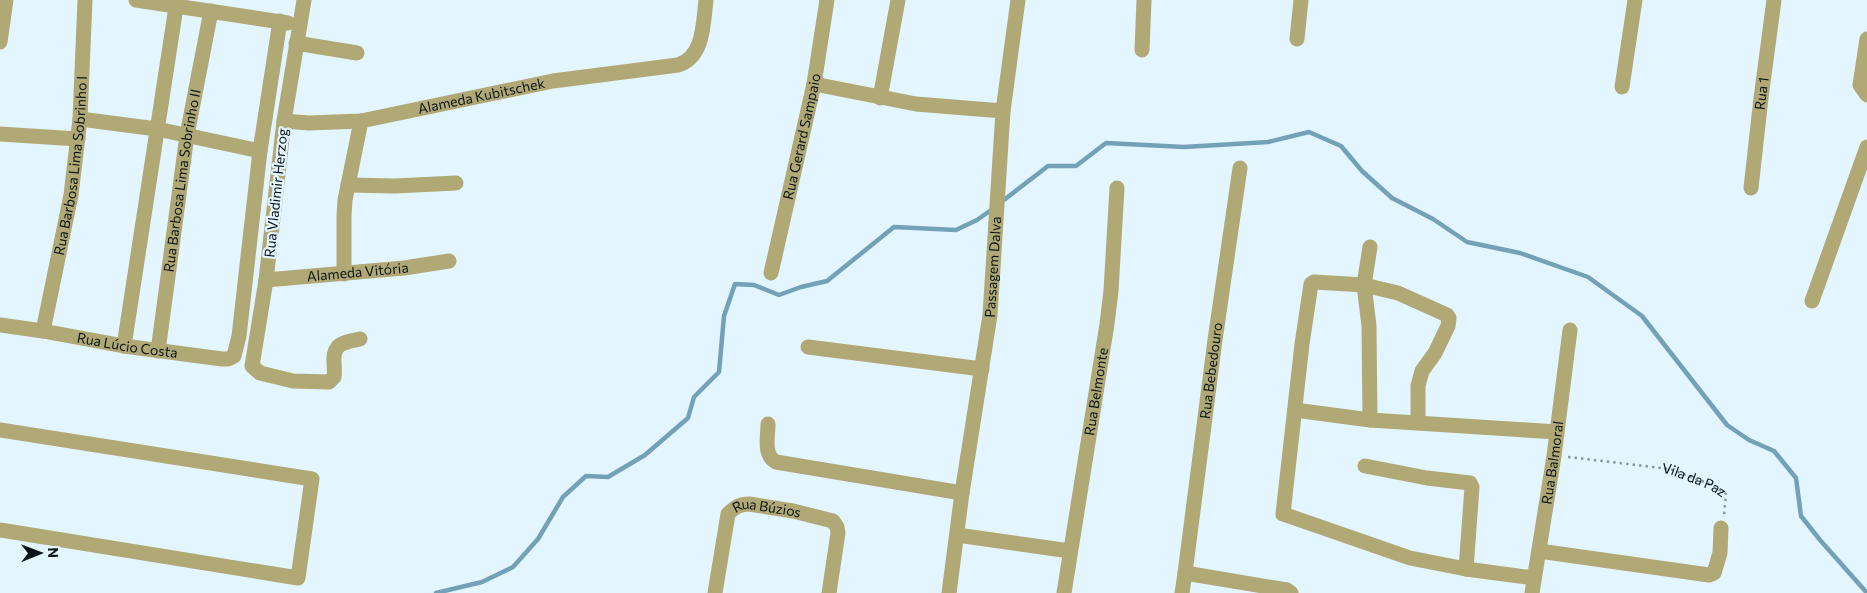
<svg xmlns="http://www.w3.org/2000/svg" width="1867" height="593" viewBox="0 0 1867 593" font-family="Commissioner,sans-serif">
<rect width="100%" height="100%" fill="#e3f5fe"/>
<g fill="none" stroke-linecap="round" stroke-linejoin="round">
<path stroke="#72a1b8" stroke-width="4.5" d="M1000 203 1048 166H1076L1106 143 1184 147 1268 142 1309 132 1341 146 1362 171 1392 198 1433 219 1467 242 1520 253 1588 277 1642 316 1727 425 1749 440 1774 451 1796 478 1801 516 1820 540 1867 593
M436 593 482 582 513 567 538 539 563 497 586 476 608 477 645 455 688 418 694 397 719 372 724 316 735 284 754 285 779 295 801 287 827 281 894 227 956 230 977 220 994 208"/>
<path stroke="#8a99a0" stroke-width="2.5" stroke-dasharray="2.5 4" stroke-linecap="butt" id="s1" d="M1568 457 1670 469 1712 485 1726 494 1724 516"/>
<g stroke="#b1a975" stroke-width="15">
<path d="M136 0 288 23"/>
<path d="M304 0 284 121 266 280 252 366 260 373 293 381 329 382 334 377C335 372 334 367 334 361 333 343 345 342 360 339"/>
<path d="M1297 39 1301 0"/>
<path d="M1867 39 1860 85 1867 95"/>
<path d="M0 42 6 0"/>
<path d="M296 43 357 53"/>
<path d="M1142 50 1144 0"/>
<path d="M814 84 916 104 1003 111"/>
<path d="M1622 87 1635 0"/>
<path d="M880 98 898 0"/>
<path d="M80 119 157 129 260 151"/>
<path id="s2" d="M284 121 309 123 361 121 553 81 678 65C704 57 703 24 706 0"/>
<path d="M0 134 78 139"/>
<path d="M348 185 395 186 456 183"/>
<path id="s3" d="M1751 188 1761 98 1774 0"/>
<path id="s4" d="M771 273 814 84 827 0"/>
<path d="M344 274V216L345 200 361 121"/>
<path id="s5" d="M266 280 404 268 449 261"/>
<path d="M1812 301 1867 147"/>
<path id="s6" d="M0 325 43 331 124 346 222 359H228L234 356 239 336 260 151 280 21"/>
<path id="s7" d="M43 331 71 195 80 119 85 0"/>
<path d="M124 346 176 7"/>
<path d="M808 347 982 369"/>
<path id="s8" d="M158 351 187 135 211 11"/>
<path d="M1295 410 1370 420 1557 432"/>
<path d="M1370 420 1369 326 1364 285 1370 247"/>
<path d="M1418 422V386L1422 371 1435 353 1448 326 1449 318 1447 315 1398 293 1364 285 1314 282 1311 284 1302 344 1283 514 1410 558 1466 569 1534 578"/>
<path d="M768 424C768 437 763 455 776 462L962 493"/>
<path d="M0 430 312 479 298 578 0 530"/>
<path d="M1365 466 1427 478 1470 483 1472 487 1466 569"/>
<path d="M957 535 1070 551"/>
<path d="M1539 551 1709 575 1714 573 1720 553 1721 528"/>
<path id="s9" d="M1185 573 1215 340 1240 168"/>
<path id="s10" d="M715 593 728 514C735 507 740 504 749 504L793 511 833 521 837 527 838 533 829 593"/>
<path id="s11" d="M949 593 962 493 990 315 1003 111 1018 0"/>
<path id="s12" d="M1064 593 1107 324 1111 291 1117 188"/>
<path d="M1182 593 1185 573 1287 590 1291 593"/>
<path id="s13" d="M1532 593 1554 456 1570 330"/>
</g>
</g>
<g text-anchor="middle" stroke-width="4.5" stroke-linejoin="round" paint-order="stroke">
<g font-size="14" fill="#091419" stroke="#e3f5fe">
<text dy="5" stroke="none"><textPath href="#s3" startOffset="95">Rua 1</textPath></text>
<text dy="5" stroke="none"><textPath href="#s2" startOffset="200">Alameda Kubitschek</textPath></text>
<text dy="5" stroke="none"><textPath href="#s4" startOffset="140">Rua Gerard Sampaio</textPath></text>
<text dy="5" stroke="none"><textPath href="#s7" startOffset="168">Rua Barbosa Lima Sobrinho I</textPath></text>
<text dy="5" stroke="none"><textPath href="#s8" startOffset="172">Rua Barbosa Lima Sobrinho II</textPath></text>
<text transform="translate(276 193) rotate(-84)" y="5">Rua Vladimir Herzog</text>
<text dy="5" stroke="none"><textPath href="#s11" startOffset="329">Passagem Dalva</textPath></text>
<text dy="5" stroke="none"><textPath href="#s5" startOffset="92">Alameda Vitória</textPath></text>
<text dy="5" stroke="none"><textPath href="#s6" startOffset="129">Rua Lúcio Costa</textPath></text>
<text dy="5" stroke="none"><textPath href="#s9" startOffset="204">Rua Bebedouro</textPath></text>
<text dy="5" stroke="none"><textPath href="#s12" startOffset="204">Rua Belmonte</textPath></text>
<text dy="5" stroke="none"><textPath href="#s13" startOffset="132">Rua Balmoral</textPath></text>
<text dy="5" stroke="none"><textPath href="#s1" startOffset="129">Vila da Paz</textPath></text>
<text dy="5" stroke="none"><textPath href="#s10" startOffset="122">Rua Búzios</textPath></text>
</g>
</g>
<g transform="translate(40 553) rotate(89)" stroke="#e3f5fe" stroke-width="4" paint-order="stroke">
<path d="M0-4L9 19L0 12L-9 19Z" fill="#091419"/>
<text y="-8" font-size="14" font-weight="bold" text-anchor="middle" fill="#091419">N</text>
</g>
</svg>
